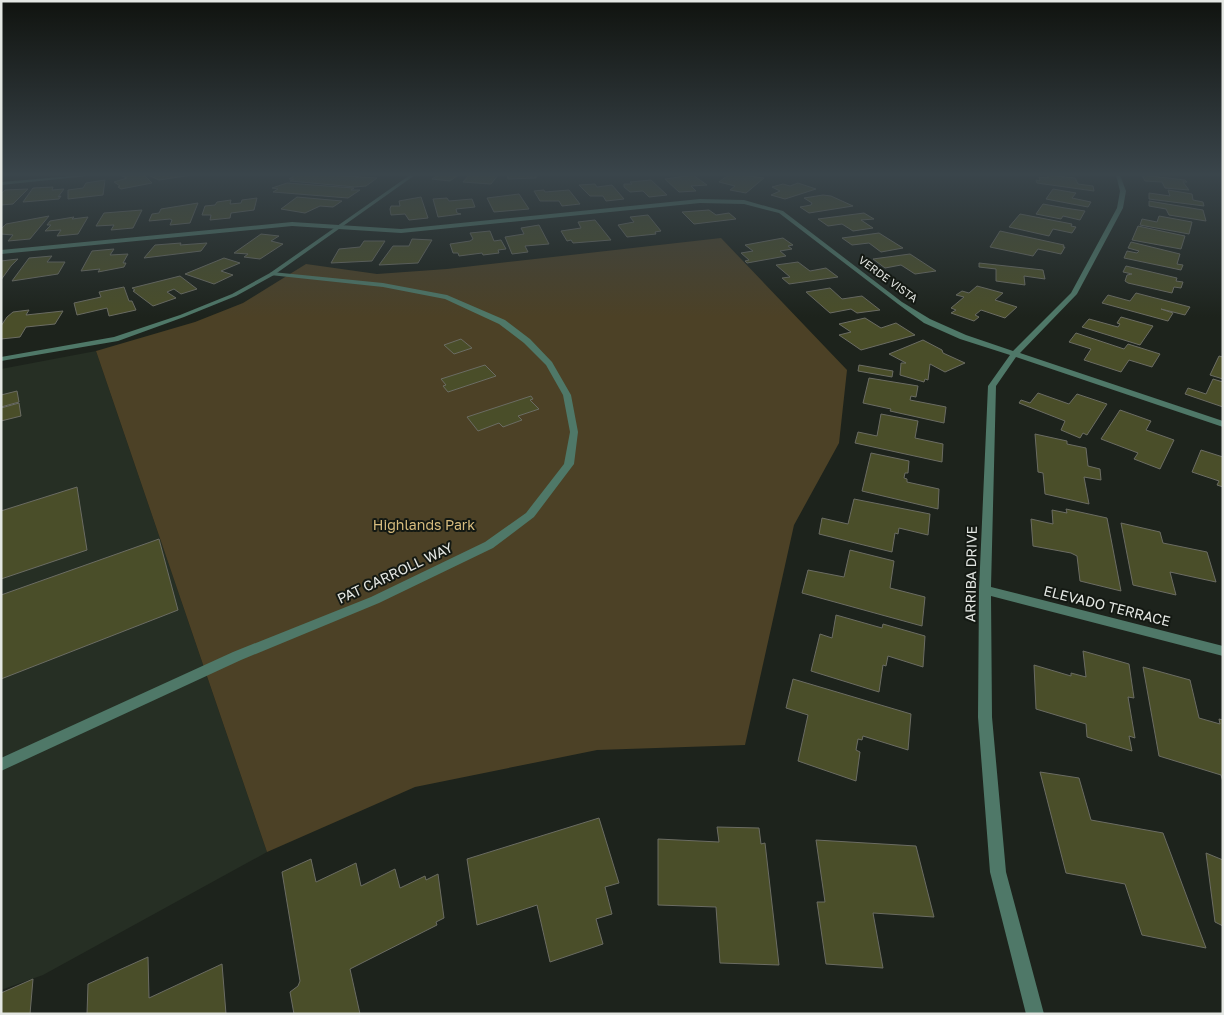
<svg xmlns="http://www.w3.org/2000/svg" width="1224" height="1015" viewBox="0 0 1224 1015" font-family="'Golos Text',sans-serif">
<rect width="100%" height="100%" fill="#1d231c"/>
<path fill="#262f24" d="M96 351 267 852 43 975 1 990V369Z"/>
<path fill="#4c4126" d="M721 238 847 370 839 443 794 525 745 745 597 750 415 787 267 852 96 351 195 322 243 303 306 264 377 274 447 269Z"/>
<path fill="#4a4e29" stroke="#6b6c63" d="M144 175 152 183 121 189 118 187 120 186 114 182 127 178 122 176Z
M148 175H192L159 180Z
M295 175H330L377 178 366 186 355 187 290 181 294 179H289Z
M438 175H458L450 181 432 179Z
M469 175H498L491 184 463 182Z
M507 175H536V178L508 179Z
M693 175 707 185 691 186 696 191 679 192 665 179Z
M728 175H742L764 178 746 193 730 190 735 186 719 182Z
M1048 175 1075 178 1078 184 1093 186 1094 191 1037 183 1036 180 1040 181 1039 177 1048 178Z
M1142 175 1185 180 1187 182H1183L1189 190 1165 188 1162 182 1145 181Z
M105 180 103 195 68 199V190L83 188 86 183Z
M651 180 667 195 649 197 643 191 630 192 624 187V184H632L630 182Z
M287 183 354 188 351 190H360L348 198 273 192 278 189 272 188Z
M798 183 816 189 785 199 771 195 780 191 772 187 783 184 790 186Z
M595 184 597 187 612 185 624 199 606 201 603 196H590L579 185Z
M53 187 52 190 64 189 58 197 61 196 59 199 23 202 33 188Z
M28 189 13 204 1 205V194L5 190Z
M1053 189 1076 193 1072 198 1091 202 1088 207 1046 199Z
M544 190 545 192 569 190 580 204 562 206 559 201H540L534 191Z
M1168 190 1192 194 1193 200 1203 202 1204 206 1149 199V193L1170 196Z
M519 194 529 209 494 212 487 198Z
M823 195 831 196 853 206 809 213 800 207 811 205 812 203 804 198Z
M297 197 342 201 333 207 320 206 305 213 281 209Z
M421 197 428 218 409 220 405 214 391 215 390 209 391 206H400L399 201Z
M257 198 254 210 231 213 230 218 210 220 211 215H202L205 206 215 205 217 202 231 200 230 204 241 203 242 200Z
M447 198 449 201 472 199 475 207 456 209 457 213 461 214 438 217 433 199Z
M1149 201 1203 210 1206 221 1169 215 1166 209 1149 206Z
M198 203 190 223 170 225 172 220 170 219 149 221 152 214 159 213 161 209Z
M1043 204 1065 208 1085 211 1080 220 1063 216 1061 219 1036 214Z
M142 210 133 228 111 230 114 225 96 226 104 213Z
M709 210 716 215 729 213 736 219 694 224 682 212Z
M864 213 874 219 861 220 873 228 853 231 842 224 828 226 818 219Z
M1020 214 1072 224 1071 226 1076 227 1072 233 1053 229 1049 236 1009 227Z
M648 215 661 231 655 232 656 234 627 237 618 225 634 222 630 217Z
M49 216 30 239 8 241 13 235 1 234V229L6 224Z
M1159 216 1192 222 1189 234 1140 225 1142 219 1157 222Z
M74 217 72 219 88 217 78 234 57 236 61 230 45 231 51 225H47L50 221Z
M595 220 611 240 573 243 571 240 567 241 561 231 581 228 578 222Z
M539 225 549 244 525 246 528 252 512 254 505 237 524 234 521 228Z
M1138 226 1185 236 1181 249 1132 240Z
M490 231 494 241 501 240 506 249 498 250 499 253 483 255 482 253 459 256 458 253H453L450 244 470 241 473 239 470 233Z
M1000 231 1064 245 1063 247H1065L1061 254 1038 249 1033 256 990 247Z
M879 233 903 248 881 252 869 243 852 245 842 238Z
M261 234 279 236 271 241 283 244 260 259 244 257 248 254 234 253Z
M783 238 793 245 788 246 792 249 780 251 786 256 747 263 745 261 749 260 741 253 753 251 745 245Z
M412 239 432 240 418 263 379 265 393 246H409Z
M364 241H385L372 261 331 263 339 249 360 247Z
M1131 242 1180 254 1177 264 1183 265 1181 270 1124 258 1127 251 1137 253 1139 251 1128 248Z
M181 243 180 245 207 243 201 251 144 258 155 245Z
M114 249 110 255 128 254 123 263H126L124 267 98 272 100 269 81 271 92 251Z
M910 254 936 271 915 274 901 265 885 268 873 259Z
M52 256 47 262H65L58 274 12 281 29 258Z
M224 258 240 263 221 271 233 275 214 284 185 274Z
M18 259 11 266 1 280V261Z
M798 262 810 271 826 268 838 277 789 284 782 278 790 277 776 265Z
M979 263 1043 270 1045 279 1024 276 1025 285 996 281V269L979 267Z
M1126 266 1177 278 1176 281 1183 282 1181 288 1174 287 1172 293 1128 283 1125 281 1127 275 1132 274 1123 272Z
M180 276 197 289 181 294 174 289 167 292 176 298 153 306 133 291 135 290 132 288Z
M977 286 1003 293 995 300 1017 307 1005 318 981 310 975 315 979 317 974 321 951 313 956 310 951 308 964 297 956 295 962 291 969 293Z
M124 287 129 301H132L136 310 109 316 107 308 77 315 74 303 101 297 99 292Z
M830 288 842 299 862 296 880 310 857 313 851 309 830 313 806 292Z
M1136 293 1190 307 1185 315 1161 309 1173 313 1168 321 1102 303 1108 295 1130 301Z
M29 310 26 315 63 311 55 324 26 327 20 337 1 339V326L7 317 13 312Z
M1121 317 1153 326 1140 345 1082 327 1089 319 1118 327 1120 324 1117 323Z
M865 318 881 328 896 323 915 335 861 350 839 335 851 332 839 324Z
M1076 333 1124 349 1128 344 1160 354 1152 367 1129 360 1121 372 1084 360 1091 349 1069 342Z
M461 339 472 348 454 354 444 345Z
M923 340 942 350 943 353 965 363 945 372 930 364 928 380 925 379 924 382 900 375 901 363H906L889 354Z
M1219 356 1223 357V379L1210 375Z
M485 365 496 376 448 392 443 386 446 385 441 379Z
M859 365 893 371 892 377 858 371Z
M869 378 918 386 916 397 911 396 910 400 946 407 944 423 890 411 891 409 863 403Z
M1213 379 1223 382V407L1185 394 1188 388 1206 394Z
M17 391 19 402 1 407V395Z
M1038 393 1069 404 1077 394 1107 404 1087 435 1083 433 1080 438 1061 430 1065 421 1019 403 1021 400 1030 403Z
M531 396 533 399 530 400 539 409 518 416 522 420 503 427 499 423 478 431 467 417Z
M19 403 21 416 1 421V408Z
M1120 410 1151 421 1146 430 1174 440 1160 469 1134 459 1138 453 1101 439Z
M881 414 918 421 915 438 943 444 942 462 855 443 858 432 877 436Z
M1035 434 1067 441V444L1086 448 1088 466 1100 469 1101 480 1084 477 1089 504 1045 494 1043 473 1038 472Z
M1201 450 1223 457V487L1217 485 1219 481 1192 472Z
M871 453 909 461 908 473H905L904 478 907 479V482L939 489 938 509 862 491Z
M77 487 87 550 1 579V511Z
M854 499 930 514 928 535 899 528 898 534 895 533 892 552 819 534 822 518 848 524Z
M1066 509 1107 518 1121 591 1080 581 1077 556 1071 553 1033 546 1031 519 1053 524 1052 510 1067 513Z
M1121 523 1160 532 1163 543 1207 552 1216 582 1170 572 1176 595 1133 585Z
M159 539 178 610 1 679V595Z
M850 550 894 561 890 588 925 597 922 626 802 593 808 570 844 577Z
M836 615 882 628 883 624 925 636 923 667 888 656 886 666 883 665 879 692 811 671 820 634 832 638Z
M1083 651 1129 664 1134 698 1128 697 1135 738 1129 736 1132 751 1087 737 1086 724 1036 709 1034 665 1071 676V673L1086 677Z
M1143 667 1190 680 1199 718 1220 724 1219 719 1223 720V782L1221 775 1159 756Z
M793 679 911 714 908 750 863 736 862 740 858 739 856 750 860 752 856 781 798 761 808 715 786 708Z
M1040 772 1079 778 1091 820 1163 833 1206 948 1142 935 1125 884 1066 873Z
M599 818 619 883 605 887 612 914 596 919 603 944 550 962 537 905 477 925 467 859Z
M717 827 759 828 761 844 765 843 779 965 720 963 716 907 658 905V839L719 842Z
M816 840 916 846 934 917 873 913 883 968 826 964 817 902H825Z
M1206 853 1223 860V926L1215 922Z
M311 859 316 882 356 863 361 886 395 869 400 888 425 876 426 880 438 874 444 918 436 922 437 925 350 969 360 1014H294L290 992 298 986 300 981 282 872Z
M148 957 149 998 222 964 226 1014H87L88 984Z
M33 979 30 1014H1V993Z"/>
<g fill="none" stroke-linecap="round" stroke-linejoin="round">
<path fill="#4f7868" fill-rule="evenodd" d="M84 175H97L1 185V182Z
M1116 175H1120L1126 191 1123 208 1077 294 1020 353 1223 421V427L1016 357 996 386 991 587 1223 646V656L991 596 992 717 1006 872 1044 1014H1026L990 872 978 717 979 590 988 386 1010 355 960 339 924 323 898 304 779 213 744 204 700 203 401 233 292 226 1 254V250L292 222 401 229 700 199 744 200 783 211 902 302 930 319 966 335 1013 351 1071 293 1117 208 1120 191Z
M272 272 383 283 447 295 505 320 530 339 552 362 571 395 578 432 574 464 534 517 493 548 379 603 241 660 1 771V758L233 652 371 597 485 542 526 513 564 464 570 432 563 395 546 365 524 343 499 324 445 299 383 287 270 275V273Z"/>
<path fill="#4f7868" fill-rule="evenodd" d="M410 175H415L274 275 236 296 184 317 118 341 1 361V357L114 337 180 315 232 294 270 273Z"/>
</g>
<linearGradient id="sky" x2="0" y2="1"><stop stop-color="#10130f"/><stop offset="0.55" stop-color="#3a454b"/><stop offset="1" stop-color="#3a454b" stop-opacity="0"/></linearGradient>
<rect width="1224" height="317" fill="url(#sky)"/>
<g text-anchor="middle" stroke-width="4" stroke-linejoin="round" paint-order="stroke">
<g font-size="11" fill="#e4e7e3" stroke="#141913">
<text transform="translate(888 279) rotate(36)" y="4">VERDE VISTA</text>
</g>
<g font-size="14" fill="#d7bc7e" stroke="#141913">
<text x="424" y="530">Highlands Park</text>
</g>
<g font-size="14" fill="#e4e7e3" stroke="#141913">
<text transform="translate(395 573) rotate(-25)" y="5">PAT CARROLL WAY</text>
<text transform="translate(971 574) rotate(-89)" y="5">ARRIBA DRIVE</text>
<text transform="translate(1107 606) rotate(14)" y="5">ELEVADO TERRACE</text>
</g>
</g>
<rect width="1224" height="1015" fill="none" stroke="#e4e7e3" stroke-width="5"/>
</svg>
